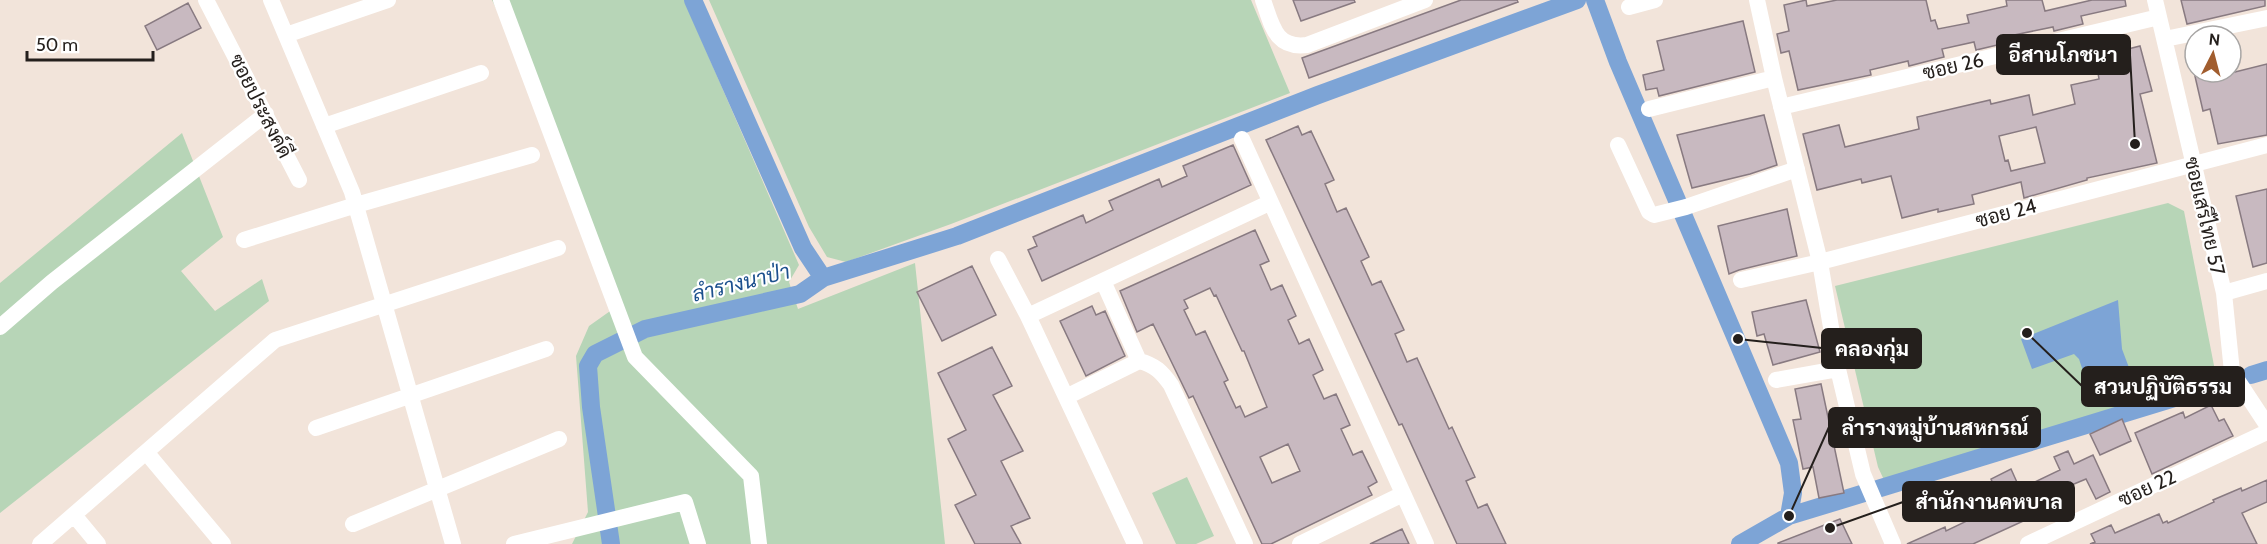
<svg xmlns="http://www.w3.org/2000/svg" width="2267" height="544" viewBox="0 0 2267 544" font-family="Cabin,Sarabun,sans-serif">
<rect width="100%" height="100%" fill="#f2e4da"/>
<path fill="#b7d5b7" d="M492 0H684L799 265 789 282 798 309 915 263 945 544H572L588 512 576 356 589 326 613 309 525 67Z
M709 0H1251L1290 93 951 224 846 262 827 257 809 227Z
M182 133 223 237 181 271 215 311 262 279 269 301 0 513V283Z
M2168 203 2184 211 2217 381 2020 436 1884 480 1878 467 1835 286Z
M1187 477 1214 536 1196 544H1176L1152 493Z"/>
<path fill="#7da4d6" d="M2118 300 2122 349 2131 373 2088 386 2079 359 2074 354 2032 369 2021 339Z"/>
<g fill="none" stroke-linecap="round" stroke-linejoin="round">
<path stroke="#7da4d6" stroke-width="18" d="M1595 0 1618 62 1789 463 1793 493 1789 516 1740 544
M823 278 957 236 1318 95 1577 0
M2251 375 2267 370
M1789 516 2224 383
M611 544 591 407 588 366 595 354 645 329 800 294 823 278 803 248 693 0"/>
</g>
<path fill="#c8b9c0" stroke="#887a81" stroke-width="1.5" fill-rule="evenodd" d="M1293 0H1354L1355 2 1301 21Z
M1461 0H1517L1518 2 1309 78 1302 58Z
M1806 0 1807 6 1837 0H1926L1931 21 1935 20 1938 29 1969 23 1967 15 2007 6 2006 0H2042L2045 11 2092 0H2125L2126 6 2081 16 2083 24 2054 31 2053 27 2009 36 2010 42 1976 50 1974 42 1942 49 1944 57 1909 66 1908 61 1870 70 1871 75 1798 90 1789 51 1781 53 1777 34 1789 31 1784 5Z
M2181 0H2265V6L2187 24Z
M188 3 201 28 157 50 145 26Z
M1743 21 1755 72 1659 96 1657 88 1646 90 1643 75 1664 70 1657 41Z
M2140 46 2152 91 2140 94 2157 163 2087 178V180L2024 198 2021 182 1972 195 1974 204 1938 212V209L1902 218 1891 176 1862 183 1861 179 1817 190 1803 134 1839 125 1845 147 1919 129 1917 117 1990 100 1991 104 2029 95 2033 115 2075 104 2071 85 2099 79 2098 73 2128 65 2124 50ZM2036 127 2045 163 2011 171 2008 160 2005 161 1999 136Z
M2267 64V135L2218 144 2210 109 2203 111 2194 72H2235Z
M1764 115 1777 165 1750 174 1692 188 1677 135Z
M1298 126 1302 135 1311 131 1334 180 1325 184 1337 212 1346 208 1369 257 1361 261 1372 285 1381 281 1404 330 1395 334 1407 362 1417 358 1449 429 1452 427 1475 477 1466 481 1478 508 1487 504 1506 544H1457L1402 424 1399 425 1266 140Z
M1233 145 1251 185 1042 281 1028 250 1037 246 1033 237 1083 215 1086 223 1113 210 1109 201 1159 179 1162 187 1187 176 1183 166Z
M2267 189V263L2253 267 2236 196Z
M1787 209 1797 256 1739 270 1729 274 1718 226Z
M1255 230 1269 261 1260 265 1271 290 1282 285 1296 316 1288 320 1299 344 1309 339 1323 370 1313 375 1324 399 1336 394 1350 425 1341 429 1353 455 1362 451 1377 482 1368 487 1372 495 1271 544H1262L1193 396 1189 398 1153 324 1137 332 1120 291ZM1210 288 1214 296 1216 295 1242 351H1244L1267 407 1245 417 1240 406 1236 408 1224 382 1228 380 1205 331 1196 335 1184 310 1188 308 1184 300ZM1288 444 1300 471 1272 483 1260 457Z
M972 266 996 315 942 341 917 292Z
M1806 300 1820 352 1773 365 1764 334 1757 336 1752 312Z
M1092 306 1096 315 1105 311 1125 356 1086 376 1060 321Z
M992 347 1012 386 993 395 1023 451 1001 461 1030 518 1011 526 1021 544H975L955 505 976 495 948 439 966 430 938 373Z
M1821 384 1844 493 1819 498 1813 467 1803 469 1793 420 1801 419 1795 389Z
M2211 405 2219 421 2224 419 2233 436 2152 474 2135 433 2183 412 2185 418Z
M2122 419 2131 441 2100 455 2090 434Z
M2068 451 2074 464 2093 455 2110 492 2096 499 2086 479 2062 489 2067 501 1973 544H1907L1945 527 1946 531 1969 520 1966 513 1989 503 1987 499 1994 496 1992 491 1995 489 1991 479 2011 469 2020 489 2060 470 2054 457Z
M2267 480V502L2242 513 2257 544H2090L2095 542 2091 534 2111 525 2115 533 2159 514 2163 523 2167 521 2168 523 2214 502 2213 500 2241 488 2242 491Z
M1840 519 1852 544H1778V543Z
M1402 529 1409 544H1370Z"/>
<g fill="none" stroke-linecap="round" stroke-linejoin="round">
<path stroke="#fff" stroke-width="16" d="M206 0 299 180
M271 0 352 192 453 544
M501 0 635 357 751 476 759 544
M1263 0C1272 25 1275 49 1307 45L1425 0
M1757 0 1774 78 1820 262 1838 369 1863 474 1893 544
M2155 0 2224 293 2232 372 2267 425
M1629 7 1655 0
M286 35 388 0
M2165 39 2267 18
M1781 107 2159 17
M1649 109 1774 78
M324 126 481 73
M1242 139 1426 544
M1618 145 1649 212 1654 215 1686 207 1797 169
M244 240 356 205 532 155
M998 259 1028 316 1135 544
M1741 280 1820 262 2267 145
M1103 281 1139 361
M2224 293 2267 281
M1028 316 1269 203
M0 327 52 282 266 114
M1776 380 1838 369
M1066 397 1139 361C1155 365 1162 372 1171 385L1245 544
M316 428 546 349
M146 452 223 544
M74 515 98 544
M353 524 559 439
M40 544 275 340 558 248
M514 544 685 502 698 544
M1300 544 1403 494
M2028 544 2267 432"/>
</g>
<g text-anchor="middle" stroke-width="4.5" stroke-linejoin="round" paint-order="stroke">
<g font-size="20" fill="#241f1c" stroke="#fff">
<text transform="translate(1953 66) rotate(-13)" y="7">ซอย 26</text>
<text transform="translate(261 106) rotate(63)" y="7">ซอยประสงค์ดี</text>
<text transform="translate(2006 213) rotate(-15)" y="7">ซอย 24</text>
<text transform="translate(2205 216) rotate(77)" y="7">ซอยเสรีไทย 57</text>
<text transform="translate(2147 488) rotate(-25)" y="7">ซอย 22</text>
</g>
<g font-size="21" font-style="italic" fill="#1c508d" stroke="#fff">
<text transform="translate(741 283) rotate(-14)" y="7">ลำรางนาป่า</text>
</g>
</g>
<path fill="none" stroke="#241f1c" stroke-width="2" d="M2135 144L2130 55M1738 339L1822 348M2027 333L2082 386M1789 516L1829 427M1830 528L1903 502"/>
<g fill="#241f1c" stroke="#fff" stroke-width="2">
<circle cx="2135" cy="144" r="6"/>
<circle cx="1738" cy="339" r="6"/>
<circle cx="2027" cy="333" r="6"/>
<circle cx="1789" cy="516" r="6"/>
<circle cx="1830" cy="528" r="6"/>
</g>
<g fill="#241f1c" stroke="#241f1c" stroke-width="2">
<rect x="1997" y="35" width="133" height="39" rx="6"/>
<rect x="1822" y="329" width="99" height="39" rx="6"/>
<rect x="2082" y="367" width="162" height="39" rx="6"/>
<rect x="1829" y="408" width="211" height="39" rx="6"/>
<rect x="1903" y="482" width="171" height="39" rx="6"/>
</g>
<g font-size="21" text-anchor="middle" font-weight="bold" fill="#fff">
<text x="2063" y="62">อีสานโภชนา</text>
<text x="1872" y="356">คลองกุ่ม</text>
<text x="2163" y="394">สวนปฏิบัติธรรม</text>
<text x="1935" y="435">ลำรางหมู่บ้านสหกรณ์</text>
<text x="1989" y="509">สำนักงานคหบาล</text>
</g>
<g transform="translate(2213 54) rotate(6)"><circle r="28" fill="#ffffff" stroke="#a7a5a4" stroke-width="1.5"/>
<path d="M0-4.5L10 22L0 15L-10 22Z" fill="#a15d2e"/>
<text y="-9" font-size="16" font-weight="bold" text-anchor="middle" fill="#241f1c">N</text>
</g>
<path d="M27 51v9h126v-9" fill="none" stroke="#241f1c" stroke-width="3"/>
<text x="36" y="51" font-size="18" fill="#241f1c" stroke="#ffffff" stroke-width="4.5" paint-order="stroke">50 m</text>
</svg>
